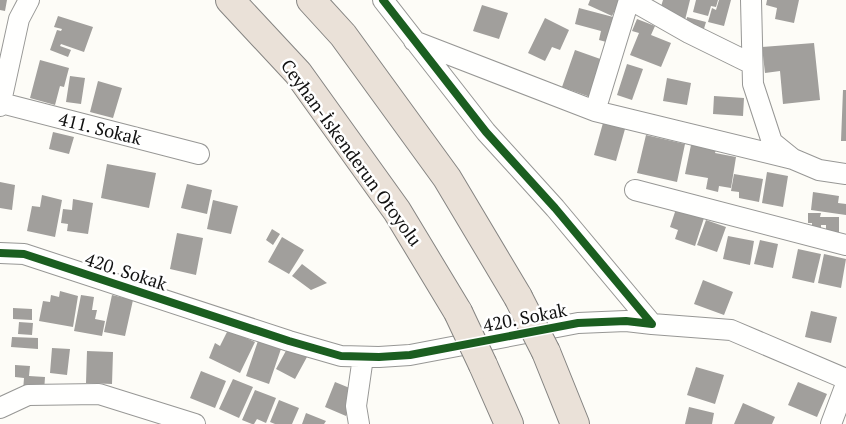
<svg xmlns="http://www.w3.org/2000/svg" width="846" height="424" viewBox="0 0 846 424" font-family="'PT Serif',serif">
<rect width="100%" height="100%" fill="#fdfcf7"/>
<path fill="#a19f9c" d="M0 0H7L5 11 0 10Z
M590 0H620L612 16 588 5Z
M663 0H690L685 20 659 13Z
M696 0H718L716 7 711 6 708 16 693 12Z
M719 0H731L724 26 708 22 712 8 716 10Z
M767 0H799L794 23 775 19 777 8 766 5Z
M482 5 508 13 499 39 473 31Z
M579 8 617 18 610 43 599 40 601 31 575 24Z
M58 16 93 27 84 52 61 44 60 46 71 50 68 57 50 50 57 30 61 31 62 29 54 27Z
M687 17 706 22 703 32 685 27Z
M545 18 569 30 560 50 552 47 545 61 528 53Z
M637 19 655 26 651 35 671 43 661 67 630 55 639 33 632 31Z
M814 43 820 100 783 104 780 71 765 73 762 47Z
M575 50 606 61 593 98 562 87Z
M40 60 69 68 64 87 60 86 55 105 30 98Z
M627 64 643 69 632 100 617 95Z
M70 76 85 78 81 104 66 102Z
M667 78 691 83 687 105 663 101Z
M98 81 122 88 113 118 90 112Z
M843 90H846V141H841Z
M714 96 744 98 743 116 713 114Z
M603 123 625 129 616 161 594 155Z
M53 132 74 137 69 154 49 149Z
M646 135 685 144 677 182 637 173Z
M691 145 716 150 715 153 736 157 731 188 719 186 718 192 706 189 708 178 685 174Z
M107 164 156 173 149 208 101 198Z
M767 172 788 176 783 207 762 203Z
M734 174 763 179 759 202 739 198V192L731 191Z
M0 182 15 185 12 210 0 208Z
M187 184 212 190 207 214 181 208Z
M813 192 839 196 838 203 846 204V215L811 210Z
M42 195 62 200 55 237 27 231 32 206 40 207Z
M73 199 93 203 88 234 67 231 68 224 61 223 63 209 72 210Z
M213 200 238 206 231 234 207 229Z
M676 209 704 218 695 246 675 239 678 230 670 227Z
M808 213H821L820 217H839V232H826V225H821V234H812V223H808Z
M706 220 726 227 717 252 697 245Z
M272 229 280 234 273 245 266 240Z
M177 233 203 238 196 275 170 269Z
M728 236 754 241 750 265 723 259Z
M282 237 304 250 289 274 268 262Z
M760 240 778 244 773 268 754 264Z
M798 249 821 254 814 283 792 278Z
M824 254 846 259 841 288 818 283Z
M302 264 327 283 311 290 292 276Z
M703 280 733 292 724 315 694 304Z
M60 291 78 296 73 327 39 321 43 301 50 302 51 295 59 297Z
M81 295 94 297 92 310H97L95 319 105 321 102 336 74 331Z
M112 295 133 300 125 336 104 332Z
M13 308 32 309V320L13 319Z
M811 311 837 317 831 343 805 337Z
M19 322 33 323 32 335 18 334Z
M228 330 255 342 240 373 209 358 215 343 220 346Z
M12 337 38 338V349L11 347Z
M259 338 282 346 269 384 246 376Z
M288 347 307 357 295 379 276 369Z
M52 348 70 349 67 375 50 373Z
M87 351 113 352 112 384 86 383Z
M15 365 30 366 29 376 45 377 44 392 23 391 24 378 15 377Z
M696 367 724 375 715 404 687 395Z
M201 371 226 381 215 408 190 398Z
M233 379 253 387 239 418 219 409Z
M335 382 357 391 346 416 325 407Z
M798 382 827 394 817 417 788 405Z
M255 390 276 398 266 423 257 419 254 424H252L242 420Z
M279 400 299 408 292 424H275L270 422Z
M743 403 775 417 772 424H734Z
M689 407 714 413 712 424H685Z
M306 413 326 421 324 424H302Z"/>
<g fill="none" stroke-linecap="round" stroke-linejoin="round">
<defs>
<path id="minor" d="M631 0 689 33 752 64
M751 0 753 84 772 142 793 159 819 170 846 174
M414 41 595 111 793 159
M1 103 199 154
M0 106 19 19 29 0
M595 111 629 0
M635 190 846 245
M0 253 24 254 289 341 341 356 379 357 410 355 578 323 626 321 652 324 555 208 486 132 383 0
M652 324 731 330 846 379
M0 408 28 395 99 394 195 424
M359 424 356 406 363 357
M831 424 846 384"/>
<path id="highway" d="M230 0 298 73 397 211 458 312
M311 0 343 35 447 178 518 297
M546 352 575 424
M483 365 509 424"/>
</defs>
<use href="#minor" stroke="#979795" stroke-width="22"/>
<use href="#highway" stroke="#858482" stroke-width="30"/>
<use href="#minor" stroke="#fffffe" stroke-width="20"/>
<use href="#highway" stroke="#eae1d8" stroke-width="28"/>
<defs>
<path id="highway-bridge" d="M518 297 546 352
M458 312 483 365"/>
</defs>
<use href="#highway-bridge" stroke="#858482" stroke-width="30" stroke-linecap="butt"/>
<use href="#highway-bridge" stroke="#eae1d8" stroke-width="28"/>
<defs>
<path id="cycleway" d="M0 253 24 254 289 341 341 356 379 357 410 355 578 323 626 321 652 324 555 208 486 132 383 0"/>
</defs>
<use href="#cycleway" stroke="#fff" stroke-width="11"/>
<use href="#cycleway" stroke="#1b5e20" stroke-width="8"/>
</g>
<g text-anchor="middle" stroke-width="5" stroke-linejoin="round" paint-order="stroke">
<g font-size="18" fill="#111" stroke="#fff">
<text transform="translate(100 129) rotate(14)" y="6">411. Sokak</text>
<text transform="translate(351 153) rotate(54)" y="6">Ceyhan-İskenderun Otoyolu</text>
<text transform="translate(126 272) rotate(18)" y="6">420. Sokak</text>
<text transform="translate(525 318) rotate(-11)" y="6">420. Sokak</text>
</g>
</g>
</svg>
